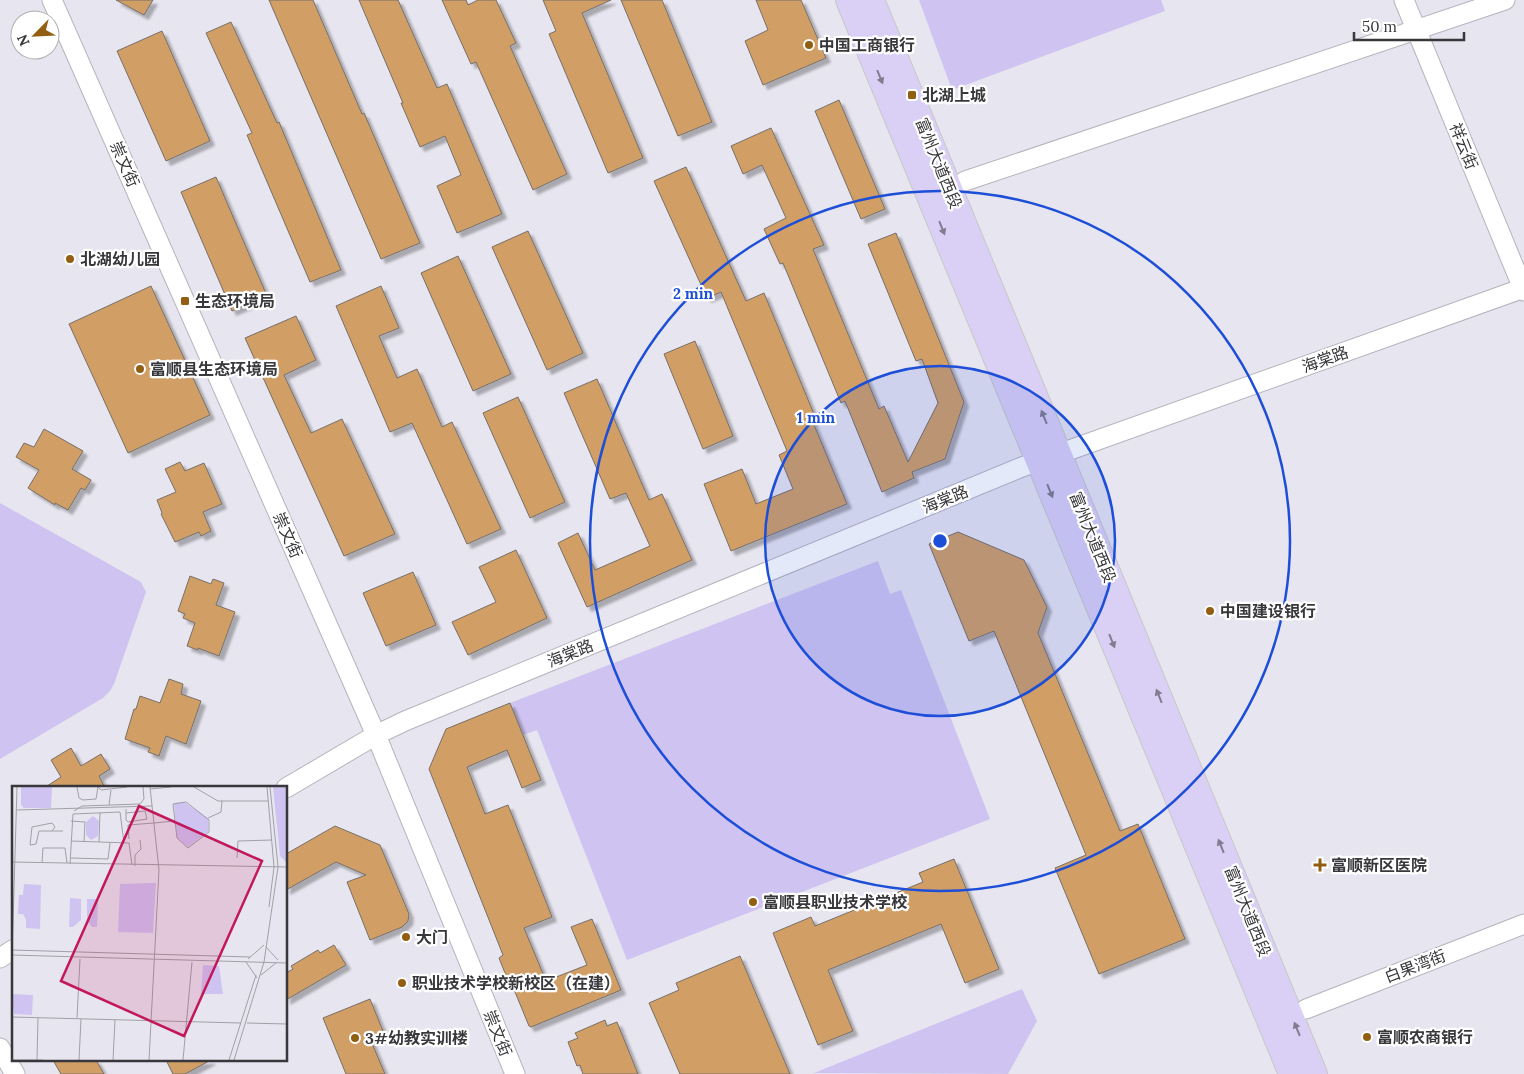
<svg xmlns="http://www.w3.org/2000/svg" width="1524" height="1074" viewBox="0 0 1524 1074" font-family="Lora,'Noto Sans SC',serif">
<defs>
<filter id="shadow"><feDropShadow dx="4.5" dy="4.5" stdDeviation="1" flood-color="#0004"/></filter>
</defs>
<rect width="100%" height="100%" fill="#e7e5ef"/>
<path fill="#cfc4f1" d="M919 0H1161L1165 11 952 90Z
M0 503 141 582 146 592 114 684 110 691 103 698 0 759Z
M878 561 890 594 901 590 990 819 627 960 537 730 523 735 510 703Z
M1022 989 1037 1021 1008 1074 814 1073Z"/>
<path fill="#d19f66" stroke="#766f68" filter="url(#shadow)" d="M116 0H153L144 15Z
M269 0H313L362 114 364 113 420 243 381 259Z
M359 0H398L437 88 447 84 502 214 457 233 437 186 461 175 445 136 420 147 401 103H403Z
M442 0H466L468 5 478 0H496L516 43 510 46 567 174 533 190 476 62 471 64Z
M543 0H611L582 13 643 158 608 173 549 34 556 31Z
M621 0H662L712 122 678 136Z
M756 0H801L826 58 763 85 745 41 768 30Z
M231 22 277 123 279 122 341 270 310 282 247 135 252 133 206 33Z
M162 31 210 141 166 161 117 51Z
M839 100 885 209 861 219 815 111Z
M771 128 824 245 813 249 879 409 884 406 908 462 938 403 922 359 916 361 868 244 896 233 964 402 945 459 912 472 914 478 882 492 845 401 841 403 783 263 780 264 764 229 786 218 762 165 743 174 731 146Z
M686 167 746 301 764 293 816 419 812 420 847 504 731 551 704 484 742 469 756 504 793 489 779 455 787 451 721 292 707 298 654 181Z
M216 177 267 296 232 311 181 192Z
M528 231 583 353 547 370 492 247Z
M458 256 511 374 473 391 421 273Z
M151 286 210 415 128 453 69 324Z
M381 286 399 328 379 336 397 378 417 369 442 427 452 422 501 529 467 544 412 423 390 432 336 306Z
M296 316 316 360 284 375 311 433 342 419 395 534 344 556 245 338Z
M695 341 733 436 703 449 664 354Z
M597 379 649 500 662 494 692 560 587 607 558 543 578 533 595 570 650 546 626 493 610 499 564 393Z
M518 397 565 502 530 518 483 413Z
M44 429 83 451 72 469 91 480 85 490 81 488 68 510 55 503V505L28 488 39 470 16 457 24 443 34 447Z
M180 462 185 471 204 463 222 504 203 512 211 531 201 536 199 532 175 542 161 514 162 513 157 500 176 492 165 469Z
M958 532 1024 560 1047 607 1038 633 1120 831 1138 824 1185 939 1099 974 1055 868 1086 855 994 631 969 641 929 544Z
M516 550 547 618 468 655 452 622 496 602 479 567Z
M413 572 436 625 386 646 363 593Z
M190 576 211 584 213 579 224 583 216 605 235 612 219 656 198 648V650L187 646 195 623 183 618 185 614 178 611Z
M169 679 183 684 181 694 201 701 186 744 166 736 159 756 148 752 150 748 125 739 134 709H136L140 696 160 703Z
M510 703 541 780 522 788 507 750 467 767 485 814 508 805 552 917 524 928 546 981 587 965 571 927 592 919 621 990 531 1027 529 1026 513 987 511 988 499 958 503 955 429 769 446 729Z
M71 748 81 766 101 754 110 769 99 776 105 788H44L61 777 51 760Z
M335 826 380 845 409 914 408 921 402 927 370 940 347 882 366 875 336 862 286 890V854Z
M954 859 999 969 965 983 941 924 828 970 853 1031 818 1045 773 933 811 917 815 926 923 882 919 873Z
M334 945 346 965 286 1000V973L293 969 291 966 318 950 320 953Z
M740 956 790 1074H680L649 1003 679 990 676 983Z
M370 999 385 1036 371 1041 385 1074H346L323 1018Z
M605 1020 607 1026 617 1022 638 1074H583L580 1065 577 1066 568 1042 578 1038 575 1033Z
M53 1060H96L104 1074H61Z
M166 1060H211L185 1074H173Z"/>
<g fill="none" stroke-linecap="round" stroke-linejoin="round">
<defs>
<path id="minor" d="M52 0 376 735 515 1074
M1404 0 1524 291
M965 181 1505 0
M286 788 376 735 405 721 1022 467 1524 288
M0 958 14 949
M1306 1009 1524 924
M0 1048 15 1074"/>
<path id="major" d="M848 0 1291 1074
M872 0 1315 1074"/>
</defs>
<use href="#minor" stroke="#b5b3bd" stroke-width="21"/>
<use href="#major" stroke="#c7c7c8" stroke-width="26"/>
<use href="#minor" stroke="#fff" stroke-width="19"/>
<use href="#major" stroke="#dad0f5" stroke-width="24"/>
</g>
<defs><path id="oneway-solid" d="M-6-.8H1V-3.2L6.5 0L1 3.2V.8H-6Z" transform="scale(1.25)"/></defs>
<g fill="#817c8f">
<use href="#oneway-solid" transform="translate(880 77) rotate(68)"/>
<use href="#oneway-solid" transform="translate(942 228) rotate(68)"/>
<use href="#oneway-solid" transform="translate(1044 417) rotate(-112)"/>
<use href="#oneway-solid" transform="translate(1050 491) rotate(68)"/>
<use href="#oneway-solid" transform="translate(1112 641) rotate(68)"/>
<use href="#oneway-solid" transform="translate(1159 696) rotate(-112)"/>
<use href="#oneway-solid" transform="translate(1221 846) rotate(-112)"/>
<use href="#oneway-solid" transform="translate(1297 1029) rotate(-112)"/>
</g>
<circle cx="940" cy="541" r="175" fill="#1d4ed8" fill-opacity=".12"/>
<g fill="none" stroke="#1d4ed8" stroke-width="2.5">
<circle cx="940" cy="541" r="175"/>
<circle cx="940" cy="541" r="350"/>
</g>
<g fill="#925e12" stroke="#fff" stroke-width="2">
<circle cx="809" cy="45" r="5"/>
<rect x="907" y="90" width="10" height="10" rx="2.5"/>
<circle cx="70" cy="259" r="5"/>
<rect x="180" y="296" width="10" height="10" rx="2.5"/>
<circle cx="140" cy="369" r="5"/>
<circle cx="1210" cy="611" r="5"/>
<path d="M1317.5 857.5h5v5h5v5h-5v5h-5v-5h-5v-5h5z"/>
<circle cx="753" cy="902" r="5"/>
<circle cx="406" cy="937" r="5"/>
<circle cx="402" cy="983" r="5"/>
<circle cx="1367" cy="1037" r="5"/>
<circle cx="355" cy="1038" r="5"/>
</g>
<g text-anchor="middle" stroke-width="4.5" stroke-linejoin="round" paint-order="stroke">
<g font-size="16" font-weight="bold" fill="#38373b" stroke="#fff" text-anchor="start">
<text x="819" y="51">中国工商银行</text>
<text x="922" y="101">北湖上城</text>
<text x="80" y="265">北湖幼儿园</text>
<text x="195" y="307">生态环境局</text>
<text x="150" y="375">富顺县生态环境局</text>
<text x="1220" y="617">中国建设银行</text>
<text x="1331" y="871">富顺新区医院</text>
<text x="763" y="908">富顺县职业技术学校</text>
<text x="416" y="943">大门</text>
<text x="412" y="989">职业技术学校新校区（在建）</text>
<text x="1377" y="1043">富顺农商银行</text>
<text x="365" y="1044">3#幼教实训楼</text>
</g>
<g font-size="16" fill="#38373b" stroke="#fff">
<text transform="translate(1464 146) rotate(68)" y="6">祥云街</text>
<text transform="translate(939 163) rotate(68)" y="6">富州大道西段</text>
<text transform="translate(125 164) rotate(66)" y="6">崇文街</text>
<text transform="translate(1325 359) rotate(-20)" y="6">海棠路</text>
<text transform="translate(945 499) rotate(-22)" y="6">海棠路</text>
<text transform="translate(288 535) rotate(66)" y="6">崇文街</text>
<text transform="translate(1093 537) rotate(68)" y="6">富州大道西段</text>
<text transform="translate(570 653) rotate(-22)" y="6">海棠路</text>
<text transform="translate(1248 911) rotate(68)" y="6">富州大道西段</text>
<text transform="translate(1415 966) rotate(-21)" y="6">白果湾街</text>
<text transform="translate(498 1033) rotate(68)" y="6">崇文街</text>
</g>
</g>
<g transform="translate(12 786)">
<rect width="275" height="275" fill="#e7e5ef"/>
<path d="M9 1H40L39 22H12L9 19ZM261 1H275V77L268 70ZM172 16 196 32V46L176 61 165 52 162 17ZM81 30 87 35 86 50 79 54 74 49V36ZM139 97H144L141 147 106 146 108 98ZM12 98 29 99 28 143 14 142V134L11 128H6L7 109H11ZM58 112 69 113V134L61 141H57ZM75 113H86L85 141H80L75 134ZM191 179 207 180 211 208H189ZM0 208 21 209 20 229 2 228Z" fill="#cfc4f1"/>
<path fill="none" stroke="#a19fa7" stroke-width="1" d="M65 1 67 12 71 14 84 13 86 1M86 1 89 4 115 1M182 1 206 15H256M255 1 262 81 257 121M138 3 159 1M174 16 197 34V46L176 62 165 52 161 18ZM97 19 99 4M114 23V34L116 36 135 33 133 25 114 27M5 24 140 20M62 25 70 20 128 18 132 13 131 1M196 32 209 26 210 15M59 35 73 36 72 56M142 37 162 35M40 45 43 41 40 37 20 41 18 59 24 58 27 45H51M117 53 116 39 142 37M59 55 117 57 120 79M87 56 88 27M59 72 96 73 98 57M225 72 226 55 260 54M0 76 275 81M30 77 31 62H53L55 77M58 78 61 28 108 26 112 57M123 80V69L129 63 128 54M254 161 266 174M0 164 238 171M0 169 275 177M0 171 5 1M236 173 252 159M234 176 245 192M249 189 264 177M0 231 229 237M65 232 68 173M235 237 275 238M0 274H31M25 274 26 232M67 274 69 233M101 274 103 234M137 274 147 84 138 1M171 274 180 176M217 274 244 189M222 274 252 176 266 81 258 1"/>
<path fill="#c2185b" fill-opacity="0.15" stroke="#c2185b" stroke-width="2.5" d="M127 20 250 75 172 250 49 195Z"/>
<rect width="275" height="275" fill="none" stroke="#38373b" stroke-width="2.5"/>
</g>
<circle cx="940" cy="541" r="8" fill="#1d4ed8" stroke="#fff" stroke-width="2.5"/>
<g font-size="15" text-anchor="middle" font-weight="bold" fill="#1d4ed8" stroke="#fff" stroke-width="4.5" stroke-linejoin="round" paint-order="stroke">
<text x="693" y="299">2 min</text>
<text x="816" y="423">1 min</text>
</g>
<g transform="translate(35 35) rotate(246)"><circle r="24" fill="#ffffff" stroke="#afafb1"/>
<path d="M0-4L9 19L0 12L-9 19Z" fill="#925e12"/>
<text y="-8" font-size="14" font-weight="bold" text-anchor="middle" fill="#38373b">N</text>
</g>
<path d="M1354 32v8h110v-8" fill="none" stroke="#38373b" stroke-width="2.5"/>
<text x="1362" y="32" font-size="15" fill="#38373b" stroke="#ffffff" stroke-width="4" paint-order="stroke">50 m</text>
</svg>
